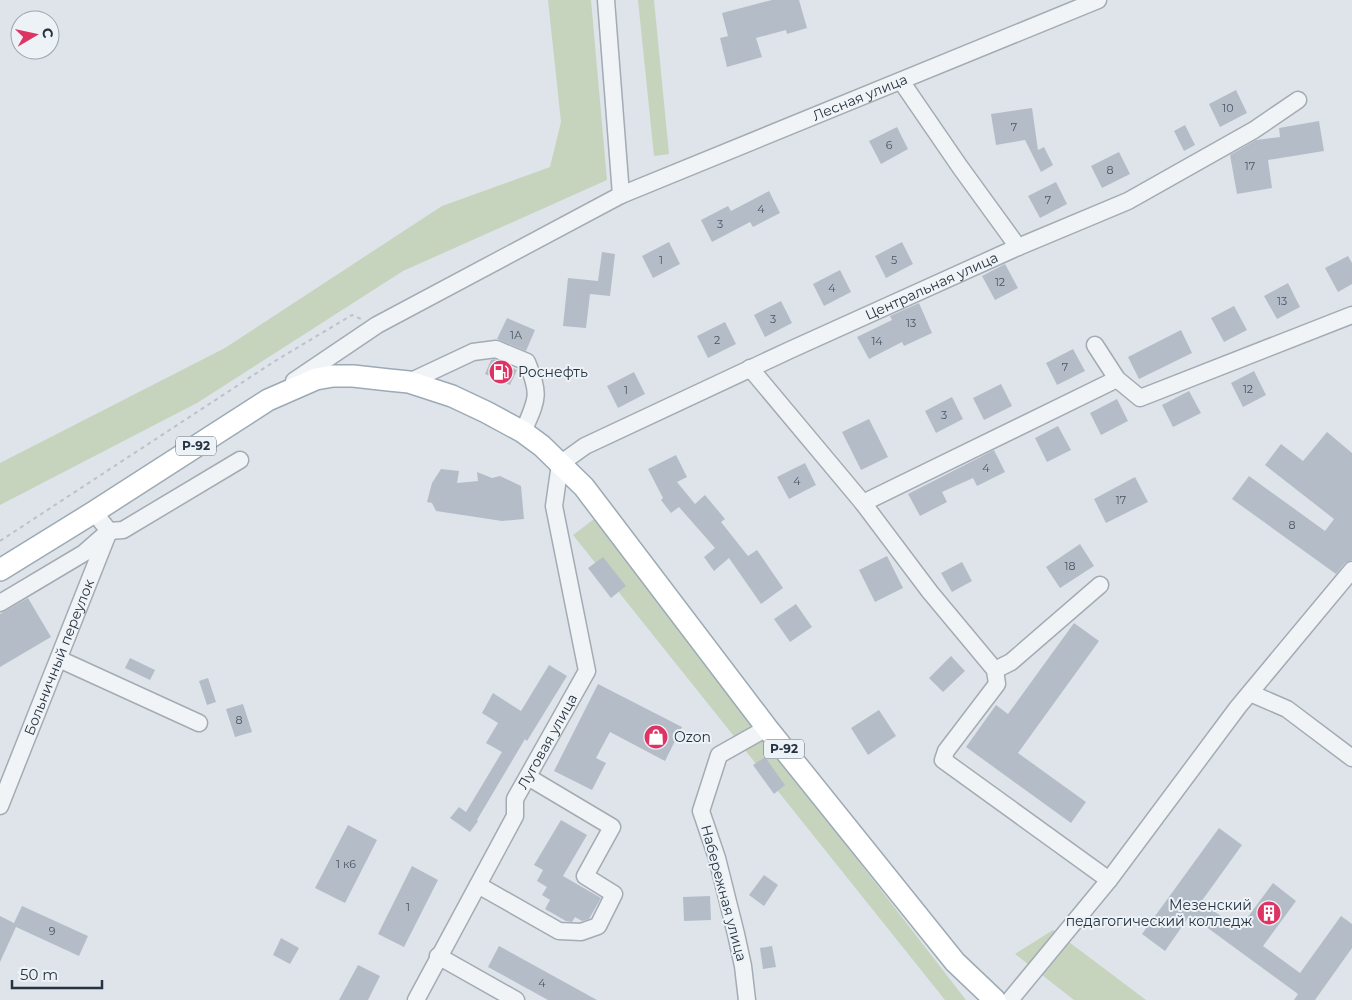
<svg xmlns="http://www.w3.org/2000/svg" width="1352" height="1000" viewBox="0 0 1352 1000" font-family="Montserrat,sans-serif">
<rect width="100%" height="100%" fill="#dee4e9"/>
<path fill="#c6d4be" d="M548 0H591L607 180 403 271 197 403 0 505V463L225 348 442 206 550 167 561 122Z
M638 0H654L669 154 654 156Z
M594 519 966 1000H945L573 535Z
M1053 930 1146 1000H1074L1015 954Z"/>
<path fill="#b4bdc7" d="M772 0H799L807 28 787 34 786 30 756 38 762 57 727 67 720 38 728 36 722 13Z
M1236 90 1247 113 1220 127 1209 104Z
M1032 108 1038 150 1044 147 1053 165 1041 172 1025 140 996 145 991 114Z
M1319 121 1324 151 1268 160 1272 188 1237 194 1230 155 1256 140 1280 137 1279 128Z
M1185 125 1195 145 1184 151 1174 131Z
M897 127 908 149 881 164 869 141Z
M1119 152 1130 174 1102 188 1091 166Z
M1056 182 1067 204 1040 218 1028 196Z
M769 191 780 213 753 227 750 222 712 242 701 220 728 206 731 211Z
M669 242 680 264 653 278 642 256Z
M902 242 913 264 886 278 875 256Z
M602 252 615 254 610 296 590 294 586 328 563 326 568 278 598 281Z
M1348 256 1352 263V284L1338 292 1325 268Z
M1005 264 1018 288 995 300 982 276Z
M840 270 851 292 824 306 813 284Z
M1288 283 1300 307 1277 319 1264 296Z
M781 301 792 323 765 337 754 315Z
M919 303 932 333 904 346 902 342 869 359 857 337 892 320 890 316Z
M1234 306 1247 330 1224 342 1211 318Z
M507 318 535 330 526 351 497 339Z
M725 322 736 344 708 358 697 336Z
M1181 330 1192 353 1139 379 1128 357Z
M1073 349 1085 371 1057 385 1046 363Z
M494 359 517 370 510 385 485 374 491 360Z
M1254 371 1266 395 1243 407 1231 383Z
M634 372 645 394 618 408 607 386Z
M1001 384 1012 406 984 420 973 398Z
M1189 391 1201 413 1173 427 1162 405Z
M952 397 963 419 936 433 925 411Z
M1117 399 1128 421 1101 435 1090 413Z
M869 419 888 457 861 470 842 432Z
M1058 426 1071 450 1047 462 1035 438Z
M1327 432 1352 453V560L1345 563 1336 574 1232 499 1249 476 1325 531 1334 519 1265 465 1281 444 1303 461Z
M994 450 1005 472 977 486 973 478 942 492 947 502 920 516 908 494Z
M676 455 687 477 677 482 695 504 705 495 725 519 721 522 748 556 757 550 783 588 761 604 729 558 714 571 704 557 715 548 679 507 671 513 661 500 663 498 648 469Z
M805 463 816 485 789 499 777 477Z
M441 469 459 471 457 483 478 481 477 472 492 478 500 476 521 486 524 519 502 521 436 511 432 503 427 502 432 483Z
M1135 477 1148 502 1106 523 1094 499Z
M1080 544 1094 566 1060 588 1046 567Z
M887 556 903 588 875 602 859 570Z
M603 557 626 586 611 598 588 568Z
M962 562 972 581 952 592 941 573Z
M28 598 51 637 0 667V614Z
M796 604 812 627 790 642 774 619Z
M1074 623 1099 641 1018 753 1086 802 1071 823 966 747 996 705 1008 714Z
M951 656 965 671 943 692 929 678Z
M130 658 155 670 150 680 125 668Z
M549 665 567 676 527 741 525 739 477 820 478 821 470 832 450 818 459 807 466 812 502 752 486 743 498 723 482 713 493 693 521 711Z
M208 678 216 702 207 705 199 681Z
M598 684 682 727 665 761 610 732 596 758 606 763 592 790 554 771Z
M243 704 252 732 235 737 226 709Z
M879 710 896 736 868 755 851 728Z
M765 757 785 785 774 794 753 765Z
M561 820 587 835 563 876 601 898 589 919 582 921 575 917 572 922 566 921 545 909 550 900 542 895 547 887 537 881 543 870 534 865Z
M348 825 377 840 345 903 315 888Z
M1219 828 1242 845 1201 902 1239 929 1273 883 1296 901 1263 946 1300 973 1341 916 1352 924V948L1315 1000H1294L1298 994 1190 915 1165 951 1142 934Z
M412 866 438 880 404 947 378 934Z
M764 875 778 885 764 906 749 895Z
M710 896 711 920 684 921 683 897Z
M22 906 88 936 79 956 16 927 0 962V916L14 923Z
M281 938 299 948 290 964 273 955Z
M499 946 597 1000H548L488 967Z
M772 946 776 967 763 969 760 948Z
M358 965 380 976 368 1000H339Z"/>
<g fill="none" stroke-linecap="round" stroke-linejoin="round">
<defs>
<g id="minor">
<path d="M901 81 960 167 1018 247"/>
<path id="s1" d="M621 195 1098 0"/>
<path d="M1095 345 1117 379"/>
<path d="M750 368 863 503 930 592 995 670 997 684 946 751 943 760 1109 880 1010 1000"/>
<path d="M294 381 377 325 621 195 606 0"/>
<path d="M409 382 473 352 496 349 527 362C541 396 537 399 523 432"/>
<path d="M863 503 1117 379 1140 398 1352 315"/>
<path d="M0 603 84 553 109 531 123 530 240 460"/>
<path d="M59 659 199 723"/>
<path d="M995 670 1011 662 1100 585"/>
<path d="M1250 693 1287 709 1352 758"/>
<path id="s2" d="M0 806 109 531 94 512"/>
<path d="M1109 880 1238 707 1352 570"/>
<path d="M478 885 559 931 581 932 598 926 614 894 585 876 612 827 528 777"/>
<path d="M438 956 516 1000"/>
<path id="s3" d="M416 1000 515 816V799L587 671 554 506 560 464 585 446 790 350 1018 247 1128 201 1254 130 1298 100"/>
<path d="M747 1000 743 966 736 934 717 858 701 811 719 755 767 728"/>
</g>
<path id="major" d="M0 570 94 512 268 400 316 379 333 376H353L389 380 409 382 452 396 486 412 523 432 542 446 584 487 767 728 955 962 995 1000"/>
</defs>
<use href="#minor" stroke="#a3abb4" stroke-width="19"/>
<use href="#major" stroke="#9caab6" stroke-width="24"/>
<path stroke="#bcc2c8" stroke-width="2" stroke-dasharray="4 4" stroke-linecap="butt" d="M0 541 275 361 352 315 361 319"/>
<use href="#minor" stroke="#f1f4f7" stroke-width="16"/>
<use href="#major" stroke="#fff" stroke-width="21"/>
</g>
<defs>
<symbol id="fuel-disc" viewBox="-11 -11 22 22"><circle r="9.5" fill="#dd3464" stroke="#edf2f6"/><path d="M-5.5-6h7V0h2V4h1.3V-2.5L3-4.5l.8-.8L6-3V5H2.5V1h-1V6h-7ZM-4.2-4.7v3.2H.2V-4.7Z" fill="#fff"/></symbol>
<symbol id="shop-disc" viewBox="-11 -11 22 22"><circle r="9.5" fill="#dd3464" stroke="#edf2f6"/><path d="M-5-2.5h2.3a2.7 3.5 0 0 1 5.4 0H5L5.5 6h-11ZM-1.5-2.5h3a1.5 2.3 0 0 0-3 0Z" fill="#fff"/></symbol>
<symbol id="building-disc" viewBox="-11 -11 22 22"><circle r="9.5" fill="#dd3464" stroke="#edf2f6"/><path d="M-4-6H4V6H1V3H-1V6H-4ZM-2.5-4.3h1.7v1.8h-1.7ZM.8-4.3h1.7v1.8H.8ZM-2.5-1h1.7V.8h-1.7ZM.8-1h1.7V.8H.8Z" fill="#fff"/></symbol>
</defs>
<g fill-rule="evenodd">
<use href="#fuel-disc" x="487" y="358" width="28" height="28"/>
<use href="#shop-disc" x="642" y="723" width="28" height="28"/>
<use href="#building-disc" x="1255" y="899" width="28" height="28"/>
</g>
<g text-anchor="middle" stroke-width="4" stroke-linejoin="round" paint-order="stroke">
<g font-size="11" fill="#495663">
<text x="1228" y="112">10</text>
<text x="1014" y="131">7</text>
<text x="889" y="149">6</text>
<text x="1250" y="170">17</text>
<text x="1110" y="174">8</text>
<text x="1048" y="204">7</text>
<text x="761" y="213">4</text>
<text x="720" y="228">3</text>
<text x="661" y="264">1</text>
<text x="894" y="264">5</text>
<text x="1000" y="286">12</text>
<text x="832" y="292">4</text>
<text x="1282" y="305">13</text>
<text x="773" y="323">3</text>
<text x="911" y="327">13</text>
<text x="516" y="339">1А</text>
<text x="717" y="344">2</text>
<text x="877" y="345">14</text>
<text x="1065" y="371">7</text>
<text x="1248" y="393">12</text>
<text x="626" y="394">1</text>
<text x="944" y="419">3</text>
<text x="986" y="472">4</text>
<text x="797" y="485">4</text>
<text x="1121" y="504">17</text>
<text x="1292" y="529">8</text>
<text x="1070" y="570">18</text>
<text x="239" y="724">8</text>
<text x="346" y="868">1 к6</text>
<text x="408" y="911">1</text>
<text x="52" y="935">9</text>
<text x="542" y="987">4</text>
</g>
<g fill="#edf2f6" stroke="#616c78" stroke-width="1">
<rect x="176" y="436.5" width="40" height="19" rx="4"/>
<rect x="764" y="739.5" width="40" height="19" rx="4"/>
</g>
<g font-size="12" font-weight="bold" fill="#253342">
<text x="196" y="450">Р-92</text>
<text x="784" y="753">Р-92</text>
</g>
<g font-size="14" fill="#253342" stroke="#edf2f6">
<text dy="5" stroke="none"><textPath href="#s1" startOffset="258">Лесная улица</textPath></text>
<text dy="5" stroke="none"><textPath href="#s3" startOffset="996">Центральная улица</textPath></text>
<text dy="5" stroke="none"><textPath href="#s2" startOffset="160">Больничный переулок</textPath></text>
<text dy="5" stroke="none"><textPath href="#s3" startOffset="292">Луговая улица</textPath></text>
<text transform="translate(724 893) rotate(75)" y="5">Набережная улица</text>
</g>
<g font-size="14" fill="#253342" stroke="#edf2f6" text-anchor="start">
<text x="518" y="377">Роснефть</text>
<text x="674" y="742">Ozon</text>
<text x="1252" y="910" text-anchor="end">Мезенский<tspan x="1252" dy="16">педагогический колледж</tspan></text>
</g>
</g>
<g transform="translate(35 35) rotate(81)"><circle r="24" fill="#edf2f6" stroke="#9da6ae"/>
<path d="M0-4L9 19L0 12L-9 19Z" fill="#dd3464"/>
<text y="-8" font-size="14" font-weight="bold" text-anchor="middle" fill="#253342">С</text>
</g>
<path d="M12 980v8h90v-8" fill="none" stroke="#253342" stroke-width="2.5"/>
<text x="20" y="980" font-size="15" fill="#253342" stroke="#edf2f6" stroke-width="4" paint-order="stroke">50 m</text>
</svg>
